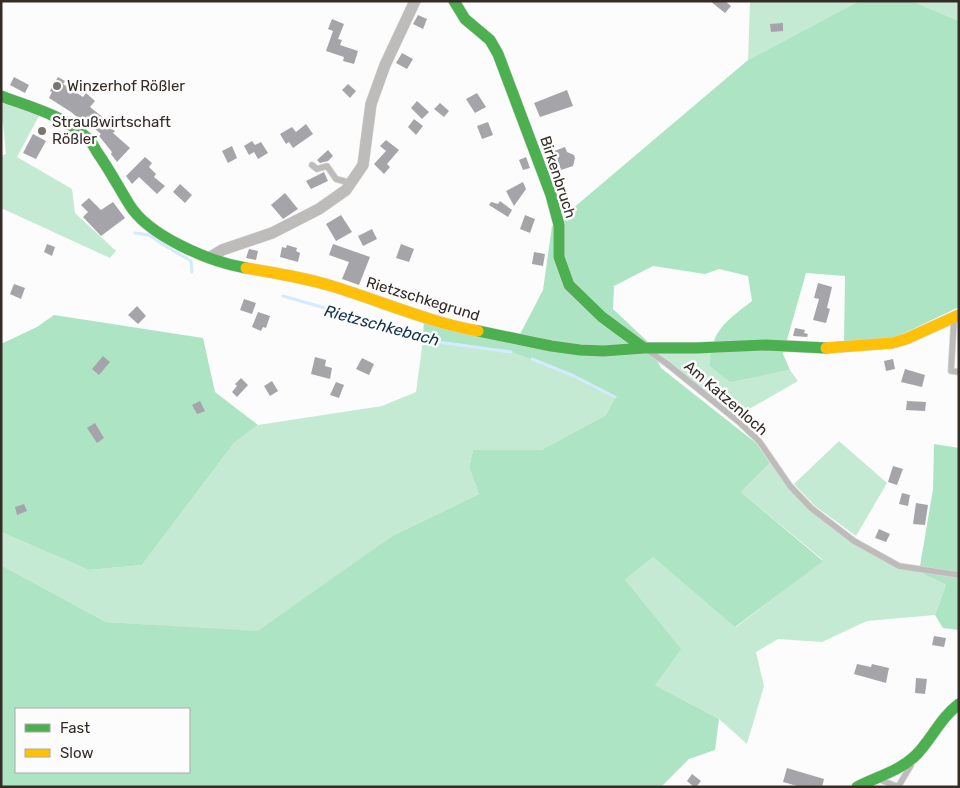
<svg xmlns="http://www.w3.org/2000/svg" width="960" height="788" viewBox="0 0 960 788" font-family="Rubik,sans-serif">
<rect width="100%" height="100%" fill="#fcfcfc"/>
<path fill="#c4ead3" d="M750 1H859L748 60Z
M912 1H959V21Z
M1 100 40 114 17 157 72 189 75 213 116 251 110 258 1 208V156L6 154 3 123H1Z
M423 340 511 352 574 376 615 397 606 415 541 450H473L469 467 479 494 392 536 258 632 106 622 1 565V532L89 570 142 565 234 443 258 425 382 406 416 392Z
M657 351H710L730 381 790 370 798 381 737 416 662 357Z
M839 441 887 483 856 536 815 506 794 484Z
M770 463 787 487 790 486 811 508 854 541 946 585 935 615 867 621 822 642 778 639 756 652 764 686 747 744 719 719 655 685 625 580 653 557 736 627 823 560 741 492Z"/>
<path fill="#ade4c4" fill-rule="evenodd" d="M859 1H912L959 21V307L894 338 844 344 845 276 806 273 783 354 790 370 730 382 710 366C710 331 726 321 752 301L748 276 719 269 705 274 653 266 614 286 613 309 647 341 661 368 756 443 770 463 741 492 823 561 735 627 653 557 625 580 681 649 655 685 719 719 715 750 689 759 661 787H1V565L106 622 258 631 392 536 479 494 469 467 473 450H541L606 415 615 397 574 376 511 352 423 340 424 317 518 338 543 290 552 226 748 60ZM16 709H189V772H16Z
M54 315 203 338 215 392 258 425 234 443 142 565 89 570 1 532V344L37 327Z
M934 444 959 448V630L943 628 935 615 946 585 919 572 933 489Z"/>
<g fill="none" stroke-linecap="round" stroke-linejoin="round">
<path stroke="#d4eafd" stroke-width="3" d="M135 233 149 235 167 247 191 261 192 272
M283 296 356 317 423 340 511 352
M532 359 574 376 615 397"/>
</g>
<path fill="#a5a4a8" d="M710 1H725L731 6 725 13Z
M418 15 427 19 423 29 413 24Z
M332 19 344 24 338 39 342 40 340 45 358 51 354 64 343 61 344 57 326 51 333 31 328 29Z
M783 23V31L771 32 770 24Z
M402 53 413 59 407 69 396 63Z
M14 77 29 85 25 93 10 85Z
M58 77 65 81 63 84 83 97 86 93 95 101 90 107 105 119 103 121 115 131 113 133 130 148 117 162 111 154 112 152 99 136 101 134 83 119 82 121 71 112 49 98 52 92 50 91Z
M348 84 356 91 350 98 342 90Z
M567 90 573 106 540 117 534 103Z
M477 93 486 107 475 113 466 99Z
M417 101 429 112 422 119 411 108Z
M440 103 449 111 444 117 434 109Z
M414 119 423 126 416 135 408 127Z
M488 122 493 135 482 139 477 126Z
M306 124 313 134 293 148 289 142 286 144 280 134 292 127 296 132Z
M33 134 46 141 36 159 23 153Z
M386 140 399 150 387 164 390 167 384 174 374 164 386 151 380 146Z
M252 141 255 145 261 142 268 153 258 159 254 152 249 155 244 146Z
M232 146 237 158 228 163 222 151Z
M565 147 567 152 574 155 575 158 573 166 561 170 554 151Z
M328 150 333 156 328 161 320 163 317 160Z
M145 157 152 163 149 167 156 174 154 177 165 186 157 194 139 177 132 184 126 176Z
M526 157 530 168 523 170 519 160Z
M324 172 328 181 311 189 306 181Z
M523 182 526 189 514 206 506 191Z
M180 184 192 195 185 203 173 192Z
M285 193 298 209 283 219 271 205Z
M89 198 101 210 113 202 125 218 101 236 83 217 88 212 81 205Z
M500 201 512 210 508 217 489 205 491 202 498 204Z
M341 215 352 232 336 241 326 224Z
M525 215 535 219 530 233 520 229Z
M372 229 377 239 363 246 358 236Z
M47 244 55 247 52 256 44 252Z
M333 244 370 257 359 285 342 279 349 262 329 255Z
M401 244 414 249 409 262 396 258Z
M287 245 297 248 296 251 300 253 298 262 280 257 282 247 286 248Z
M249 249 258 251 256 260 246 258Z
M534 252 545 254 543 266 532 264Z
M818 283 832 287 827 308 830 309 826 323 813 320 819 299 814 298Z
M14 284 25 288 21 299 10 294Z
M244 299 256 303 252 314 240 310Z
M137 306 146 316 138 324 128 315Z
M258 312 270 316 266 328 263 327 261 331 252 327Z
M795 328 805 330 804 333 808 334 807 337 793 336Z
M103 356 110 362 99 375 92 369Z
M315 357 326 360 325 366 332 368 330 379 311 374Z
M362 358 374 364 369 375 356 369Z
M893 359 895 369 886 371 884 361Z
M905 369 925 375 922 387 901 382Z
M241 378 248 385 237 397 232 392 237 386 235 384Z
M272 381 278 391 270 396 264 386Z
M336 382 344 385 339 398 330 395Z
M200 401 205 411 197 414 192 405Z
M907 401 926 402 925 411 906 410Z
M95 423 104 438 97 443 87 428Z
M893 466 903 469 897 485 888 482Z
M902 493 910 495 908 506 899 504Z
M916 503 928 505 925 525 913 524Z
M24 504 27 511 17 515 15 507Z
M879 529 890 534 886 542 875 538Z
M934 636 946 638 944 647 932 645Z
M857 664 871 667 872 664 889 668 886 683 854 674Z
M916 678 927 679 925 694 915 693Z
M787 768 824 779 822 787H801L783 782Z
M692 774 701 781 696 787H694L687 781Z"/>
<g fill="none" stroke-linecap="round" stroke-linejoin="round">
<defs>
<path id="lane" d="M312 165 317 169 327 166 336 179 351 183
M954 319 951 371 959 372
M650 352 666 363 739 422 759 441 790 486 811 508 854 541 899 566 959 575
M881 780 898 787
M898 787 911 765"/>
<path id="street" d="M209 258 222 250 272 233 319 209 346 190 363 165 371 104 385 65 415 1"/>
<path id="fast" d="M454 1 465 19 490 40 498 54 551 195 559 225V257L569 285 602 317 644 348
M1 96C30 107 63 115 86 137 91 140 94 147 97 152 109 169 118 186 129 204 148 236 210 262 246 268
M478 331 551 346 580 350 604 351 644 348H696L766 345 826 348
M857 787C876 777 900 771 916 755 932 739 940 718 959 704"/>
<path id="slow" d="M246 268C276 273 306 278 335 287 383 302 429 322 478 331
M826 348 892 343 906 339 959 315"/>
</defs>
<use href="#lane" stroke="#d8d7d6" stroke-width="7"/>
<use href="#street" stroke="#d8d7d6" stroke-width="12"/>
<use href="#fast" stroke="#d8d7d6" stroke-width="12"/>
<use href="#slow" stroke="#d8d7d6" stroke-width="12"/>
<use href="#lane" stroke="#bdbcba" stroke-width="5.5"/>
<use href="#street" stroke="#bdbcba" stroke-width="11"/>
<use href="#fast" stroke="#4caf50" stroke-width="11"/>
<use href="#slow" stroke="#ffc107" stroke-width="11"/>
</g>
<g fill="#7b7572" stroke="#fcfcfc" stroke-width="2">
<circle cx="57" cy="86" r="5"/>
<circle cx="42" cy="131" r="5"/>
</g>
<g text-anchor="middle" stroke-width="5" stroke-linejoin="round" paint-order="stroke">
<g font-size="15" fill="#362c27" stroke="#fcfcfc" text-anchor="start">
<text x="67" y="91">Winzerhof Rößler</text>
<text x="52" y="127">Straußwirtschaft<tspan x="52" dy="17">Rößler</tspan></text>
</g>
<g font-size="15" fill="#362c27" stroke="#fcfcfc">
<text transform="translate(558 177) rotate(72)" y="5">Birkenbruch</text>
<text transform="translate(423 299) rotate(17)" y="5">Rietzschkegrund</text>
<text transform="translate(726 398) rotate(41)" y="5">Am Katzenloch</text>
</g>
<g font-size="16" font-style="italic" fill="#11344f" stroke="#fcfcfc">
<text transform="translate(382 325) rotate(15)" y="6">Rietzschkebach</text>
</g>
</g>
<rect width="960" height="788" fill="none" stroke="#362c27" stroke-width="5"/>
<rect x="15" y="708" width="175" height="65" fill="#fcfcfc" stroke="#ada9a7"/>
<rect x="25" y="724" width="25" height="8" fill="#4caf50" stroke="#ada9a7"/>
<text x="60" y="733" font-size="15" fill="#362c27">Fast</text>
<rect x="25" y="749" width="25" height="8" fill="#ffc107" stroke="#ada9a7"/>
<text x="60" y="758" font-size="15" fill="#362c27">Slow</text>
</svg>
